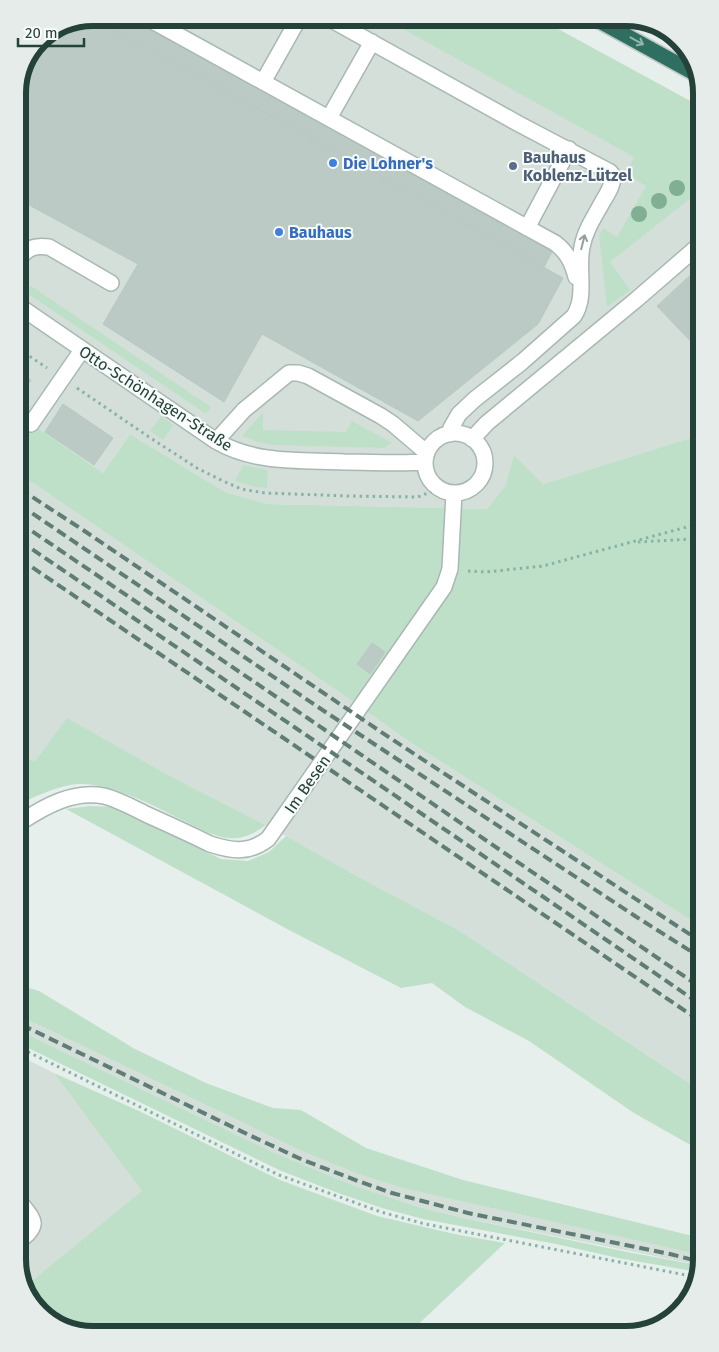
<svg xmlns="http://www.w3.org/2000/svg" width="719" height="1352" viewBox="0 0 719 1352" font-family="'Fira Sans',sans-serif">
<rect width="100%" height="100%" fill="#e6efeb"/>
<path fill="#d4dfda" d="M93 18H506L696 121 697 436 543 484 514 455 505 486 487 509 268 504 225 492 130 434 103 473 38 428 34 433 19 424 18 88 40 39Z
M19 473 333 688 413 744 700 926 701 1091 460 931 355 875 266 825 168 775 67 719 35 761 21 756Z
M22 1017 237 1120 361 1175 402 1188 698 1254 701 1255 700 1265 459 1217 422 1208 355 1186 275 1153 22 1032Z
M22 1057 54 1073 143 1191 23 1288Z"/>
<path fill="#bfe0c8" d="M383 18H538L696 104V194L610 262 630 290 607 307 599 236 603 228 617 237 646 186 626 174 634 157Z
M31 286 211 407 206 414 24 291Z
M263 412V430L346 432 352 421 392 443 384 448 274 445 257 442 242 436Z
M161 416 174 425 163 440 150 431Z
M19 424 34 433 38 428 103 473 130 434 225 492 268 504 487 509 505 486 514 455 543 484 697 436 700 926 413 744 333 688 23 476 19 473Z
M243 465 268 470 267 488 256 487 235 481Z
M67 718 168 775 266 825C255 833 243 840 228 838 214 837 195 826 182 820 155 806 109 782 78 784 62 785 43 793 28 800L21 796V756L35 761Z
M90 806 113 807 221 859 248 861 269 852 286 836 355 875 460 931 701 1091V1151L634 1113 529 1041 465 1007 432 983 401 988 289 930 66 809Z
M22 986 39 991 135 1049 206 1083 273 1108 301 1110 366 1148 463 1180 701 1238V1255L402 1188 361 1175 302 1151 22 1017Z
M22 1032 275 1153 355 1186 422 1208 459 1217 627 1252 698 1265H700L698 1272 618 1258 556 1244 423 1219 382 1208 338 1193 279 1170 22 1045Z
M54 1073 139 1111 280 1180 377 1216 459 1235 505 1243 411 1331 88 1334 51 1322 23 1288 142 1191Z"/>
<path fill="#bbcac4" stroke="#b8c9c2" d="M93 18H127L552 252 544 267 287 124 90 19Z
M90 19 287 124 563 278 538 324 418 421 262 334 224 402 103 324 138 264 18 199V88L40 39Z
M697 269V348L657 306Z
M19 372 31 380 19 397Z
M63 404 113 438 94 465 45 432Z
M372 643 385 652 370 674 357 664Z"/>
<g fill="none" stroke-linecap="round" stroke-linejoin="round">
<defs>
<path id="minor" d="M147 18 555 243C567 252 572 262 576 277
M328 18 519 124 610 172 613 176C613 185 608 193 603 201 595 216 585 230 582 247 577 270 587 296 574 316L522 362 475 399 459 414 451 428 450 434
M263 82 299 18
M329 118 372 42
M527 228 569 149
M18 261C26 248 34 245 49 247L111 283
M19 306 216 441C255 464 301 460 344 462 371 462 399 464 425 462
M31 424 82 350
M425 463a30 30 0 1 1 60 0a30 30 0 1 1-60 0Z
M472 439 487 423 637 299 697 247
M216 441 244 410 289 373H298L308 376 381 416 393 424 427 453
M21 822C45 806 74 790 104 796 120 800 135 809 150 816 170 825 190 834 210 844 232 851 248 854 268 839L444 587 450 569 454 493
M23 1206C34 1220 39 1225 23 1238"/>
<path id="highway" d="M594 18 696 74"/>
</defs>
<use href="#minor" stroke="#a8b8b2" stroke-width="18"/>
<use href="#highway" stroke="#c2cac8" stroke-width="18"/>
<path stroke="#86b3a5" stroke-width="3" stroke-dasharray="2.5 4" stroke-linecap="butt" d="M19 349 47 368
M77 388 149 437 197 468 221 480 241 489 265 493 348 496 418 497 435 490
M638 542 691 539 698 540
M468 571 486 572 543 566 698 524
M22 1049 279 1175 381 1212 425 1224 696 1277"/>
<use href="#minor" stroke="#fff" stroke-width="15"/>
<use href="#highway" stroke="#2f6f62" stroke-width="15"/>
<path stroke="#5f7d75" stroke-width="4" stroke-dasharray="10 5" stroke-linecap="butt" d="M20 489 83 530 390 738 700 941
M20 505 318 707 635 916 700 957
M20 523 309 719 700 987
M20 541 365 775 700 1004
M20 559 700 1021
M22 1025 249 1135 303 1160 358 1181 392 1193 468 1213 670 1254 701 1262"/>
</g>
<g fill="#80af93">
<circle cx="677" cy="188" r="8"/>
<circle cx="659" cy="201" r="8"/>
<circle cx="639" cy="214" r="8"/>
</g>
<defs><path id="oneway-shaft" d="M-6 0H5M1.5-3L5.5 0L1.5 3" fill="none" stroke-width="1.6" stroke-linecap="round" stroke-linejoin="round" transform="scale(1.25)"/></defs>
<use stroke="#93b5ae" href="#oneway-shaft" transform="translate(637 41) rotate(29)"/>
<use stroke="#92a09c" href="#oneway-shaft" transform="translate(583 242) rotate(-76)"/>
<g fill="#3f7fe0" stroke="#f7fbf9" stroke-width="2">
<circle cx="333" cy="163" r="5"/>
<circle cx="279" cy="232" r="5"/>
</g>
<circle fill="#5c6f8a" stroke="#f7fbf9" stroke-width="2" cx="513" cy="166" r="5"/>
<g text-anchor="middle" stroke-width="4" stroke-linejoin="round" paint-order="stroke">
<g font-size="16" font-weight="bold" fill="#4e5e75" stroke="#f7fbf9" text-anchor="start">
<text x="523" y="163">Bauhaus<tspan x="523" dy="18">Koblenz-Lützel</tspan></text>
</g>
<g font-size="16" font-weight="bold" fill="#366cbe" stroke="#f7fbf9" text-anchor="start">
<text x="343" y="169">Die Lohner's</text>
<text x="289" y="238">Bauhaus</text>
</g>
<g font-size="16" fill="#24423a" stroke="#f7fbf9">
<text transform="translate(156 398) rotate(33)" y="6">Otto-Schönhagen-Straße</text>
<text transform="translate(307 784) rotate(-55)" y="6">Im Besen</text>
</g>
</g>
<path d="M0 0H719V1352H0ZM93 26H626A67 67 0 0 1 693 93V1259A67 67 0 0 1 626 1326H93A67 67 0 0 1 26 1259V93A67 67 0 0 1 93 26Z" fill="#e6ecea" fill-rule="evenodd"/>
<path fill="none" stroke="#24423a" stroke-width="6" d="M93 26H626A67 67 0 0 1 693 93V1259A67 67 0 0 1 626 1326H93A67 67 0 0 1 26 1259V93A67 67 0 0 1 93 26Z"/>
<path d="M18 38v8h66v-8" fill="none" stroke="#24423a" stroke-width="2.5"/>
<text x="25" y="38" font-size="15" fill="#24423a" stroke="#f7fbf9" stroke-width="4" paint-order="stroke">20 m</text>
</svg>
